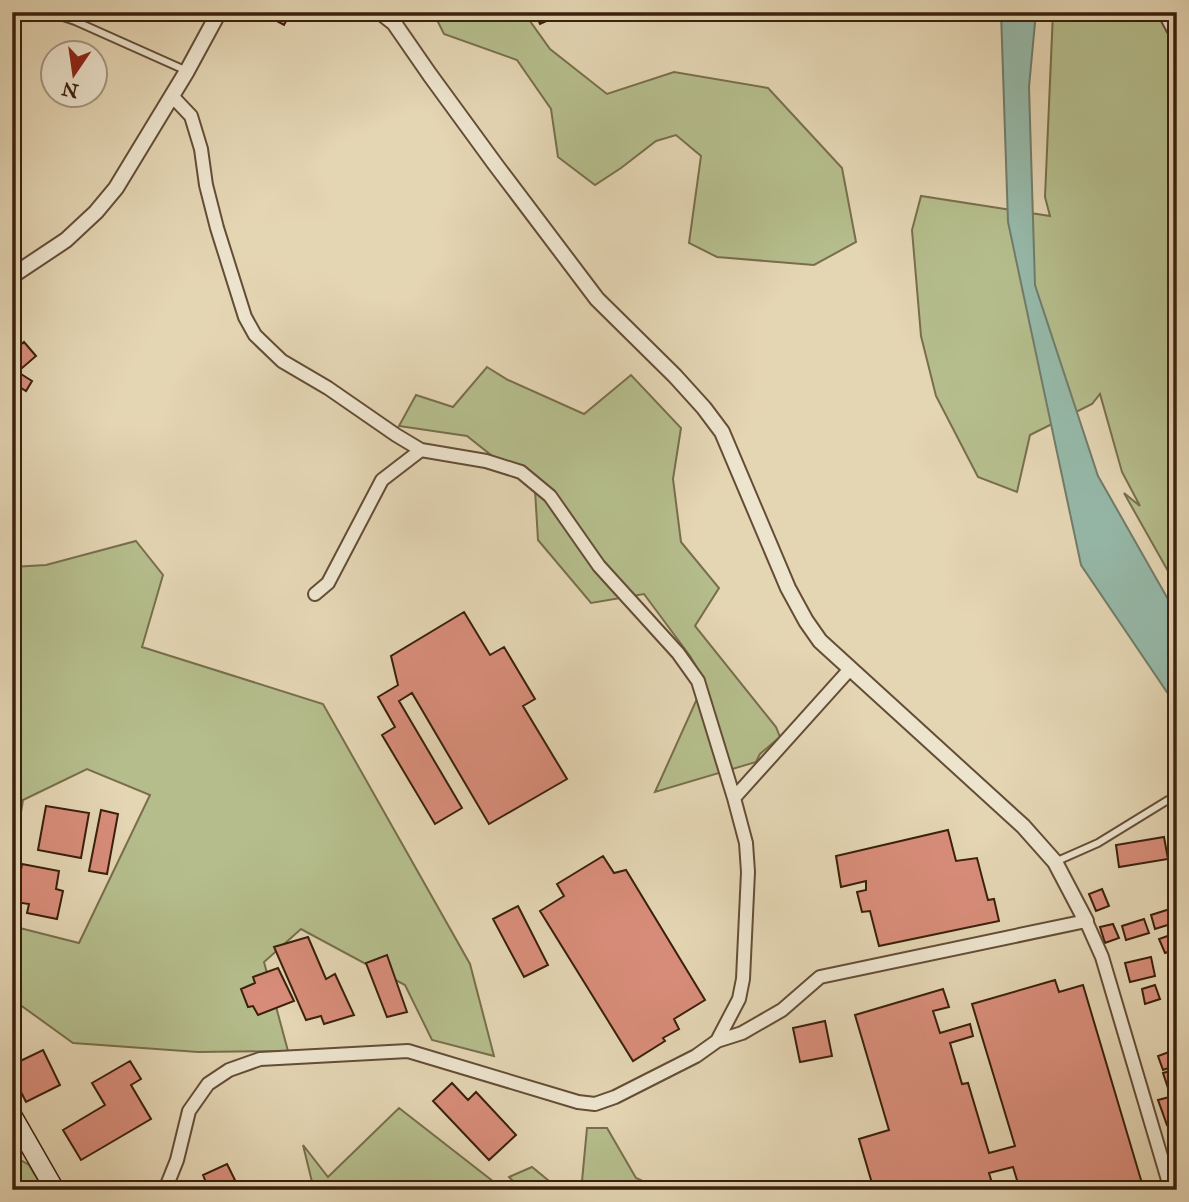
<svg xmlns="http://www.w3.org/2000/svg" width="1189" height="1202" viewBox="0 0 1189 1202" font-family="'IM FELL Great Primer',serif">
<rect width="100%" height="100%" fill="#e4d5b3"/>
<filter id="stains"><feTurbulence type="fractalNoise" baseFrequency=".00286" numOctaves="4"/><feColorMatrix values="0 0 0 0 .2 0 0 0 0 .09 0 0 0 0 .02 0 0 0 .5 -.17"/></filter>
<radialGradient id="worn" r=".72"><stop offset=".6" stop-color="#630" stop-opacity="0"/><stop offset="1" stop-color="#630" stop-opacity=".3"/></radialGradient>
<path fill="#b5bd8c" stroke="#786e4c" stroke-width="2" d="M433 12H520L527 17 550 49 607 94 674 72 768 88 842 168 856 242 814 265 717 257 689 243 701 156 676 135 656 141 621 168 595 185 558 157 551 109 517 60 444 34Z
M1053 12H1177V587L1124 493 1140 506 1122 472 1100 394 1092 404 1030 435 1017 492 978 477 936 396 921 336 912 230 921 196 1050 216 1045 197Z
M487 367 508 380 584 414 631 375 681 428 673 479 681 542 719 588 695 626 776 727 780 737 760 754 756 762 655 792 705 681 690 656 644 594 591 603 538 540 535 490 467 436 399 426 416 395 453 407Z
M136 541 163 575 142 647 323 704 470 964 494 1056 432 1040 405 985 301 929 264 962 288 1051 198 1052 73 1043 12 999V926L79 943 150 795 87 769 23 800 12 866V567L46 565Z
M399 1108 499 1186 496 1190H314L303 1145 328 1177Z
M587 1128H607L636 1178 662 1190H522L509 1177 532 1167 554 1185 582 1181Z
M12 1155 29 1165 44 1190H12Z"/>
<path fill="#96b9a9" stroke="#717c6a" stroke-width="2" d="M1001 12H1036L1029 87 1035 285 1098 476 1177 615V707L1081 565 1008 222Z"/>
<path fill="#d88d7a" stroke="#3a200c" stroke-width="2" d="M265 12H291L284 25 264 14Z
M535 12H561L562 14 540 24Z
M24 342 36 356 14 375 12 373V349L13 351Z
M21 374 32 381 26 391 15 384Z
M464 612 490 655 504 647 535 699 523 706 567 779 489 824 412 693 399 701 462 808 435 824 382 735 395 727 378 697 398 685 391 656Z
M46 806 89 813 81 858 38 850Z
M101 810 118 814 107 874 89 871Z
M948 830 956 861 977 858 988 900 994 899 999 921 879 946 870 911 862 912 857 892 866 890V881L841 887 836 856Z
M1164 837 1168 859 1119 867 1116 845Z
M603 856 614 873 626 870 705 1000 674 1019 679 1029 663 1038 665 1041 633 1061 540 911 564 896 557 884Z
M22 864 59 871 56 889 63 891 57 919 27 913 29 904 15 902Z
M1102 889 1109 906 1096 911 1089 894Z
M518 906 548 965 524 977 493 919Z
M1173 908 1177 922 1155 929 1151 915Z
M1144 919 1149 933 1126 940 1122 926Z
M1113 924 1119 938 1105 943 1100 927Z
M1176 933 1177 949 1165 953 1159 939Z
M308 937 326 979 335 974 354 1015 324 1024 321 1016 306 1020 274 947Z
M387 955 407 1012 387 1017 366 963Z
M1151 957 1155 976 1130 982 1125 963Z
M278 968 294 1001 258 1015 253 1006 248 1007 241 989 255 983 253 977Z
M1055 980 1059 992 1083 985 1144 1190H1020L1013 1167 989 1173 994 1190H874L859 1139 889 1130 855 1015 943 989 949 1007 933 1011 940 1033 970 1024 973 1036 950 1043 962 1084 968 1083 989 1153 1015 1146 972 1004Z
M1155 985 1160 999 1145 1004 1142 989Z
M825 1021 832 1056 800 1062 793 1028Z
M1177 1026V1042L1174 1043 1169 1029Z
M1177 1049V1065L1163 1070 1158 1056Z
M43 1050 60 1085 26 1102 12 1074V1065Z
M130 1061 141 1079 131 1085 151 1119 81 1160 63 1130 105 1105 92 1083Z
M1177 1069V1085L1168 1088 1163 1073Z
M452 1083 468 1100 476 1092 516 1135 489 1160 433 1101Z
M1177 1095V1106L1173 1107 1177 1123 1167 1125 1158 1100Z
M227 1164 235 1180 231 1182 234 1188 230 1190H203L200 1184 205 1180 203 1175Z"/>
<g fill="none" stroke-linecap="round" stroke-linejoin="round">
<defs>
<path id="service" d="M48 12 75 21 187 71
M1055 862 1098 843 1168 800 1177 803"/>
<path id="minor" d="M1164 12 1177 36
M172 96 191 116 201 149 206 185 217 228 245 317 255 335 282 361 328 388 396 435 421 450
M734 798 850 669
M717 1041 742 1033 782 1010 820 977 1086 921 1102 957 1171 1190
M165 1190 177 1160 189 1111 208 1084 229 1070 260 1059 408 1051 578 1102 595 1104 615 1097 696 1056 717 1041 739 999 743 979 748 872 746 843 734 798 698 681 678 653 599 566 550 496 521 472 486 461 421 450 382 480 328 583 315 594"/>
<path id="tertiary" d="M380 12 394 23 430 75 495 164 597 299 675 376 704 408 722 432 788 588 806 621 820 641 1023 826 1055 862 1086 921
M12 276 66 240 96 212 116 188 187 71 219 12"/>
<path id="secondary" d="M12 1115 55 1190"/>
</defs>
<use href="#service" stroke="#644d36" stroke-width="10"/>
<use href="#minor" stroke="#644d36" stroke-width="16"/>
<use href="#tertiary" stroke="#644d36" stroke-width="18"/>
<use href="#secondary" stroke="#3a200c" stroke-width="21"/>
<use href="#service" stroke="#ede4ce" stroke-width="6"/>
<use href="#minor" stroke="#ede4ce" stroke-width="12"/>
<use href="#tertiary" stroke="#ede4ce" stroke-width="14"/>
<use href="#secondary" stroke="#ede4ce" stroke-width="18"/>
</g>
<rect width="1189" height="1202" fill="none" stroke="#e4d5b3" stroke-width="42"/>
<rect x="14" y="14" width="1161" height="1174" fill="none" stroke="#3a200c" stroke-width="3.5"/>
<rect x="21" y="21" width="1147" height="1160" fill="none" stroke="#3a200c" stroke-width="2"/>
<g transform="translate(74 74) rotate(193)"><circle r="33" fill="#ede4ce" stroke="#a59680" stroke-width="2"/>
<path d="M0-5L12 26L0 18L-12 26Z" fill="#8f2418"/>
<text y="-10" font-size="19" font-weight="bold" text-anchor="middle" fill="#3a200c">N</text>
</g>
<rect width="100%" height="100%" filter="url(#stains)"/>
<rect width="100%" height="100%" fill="url(#worn)"/>
</svg>
